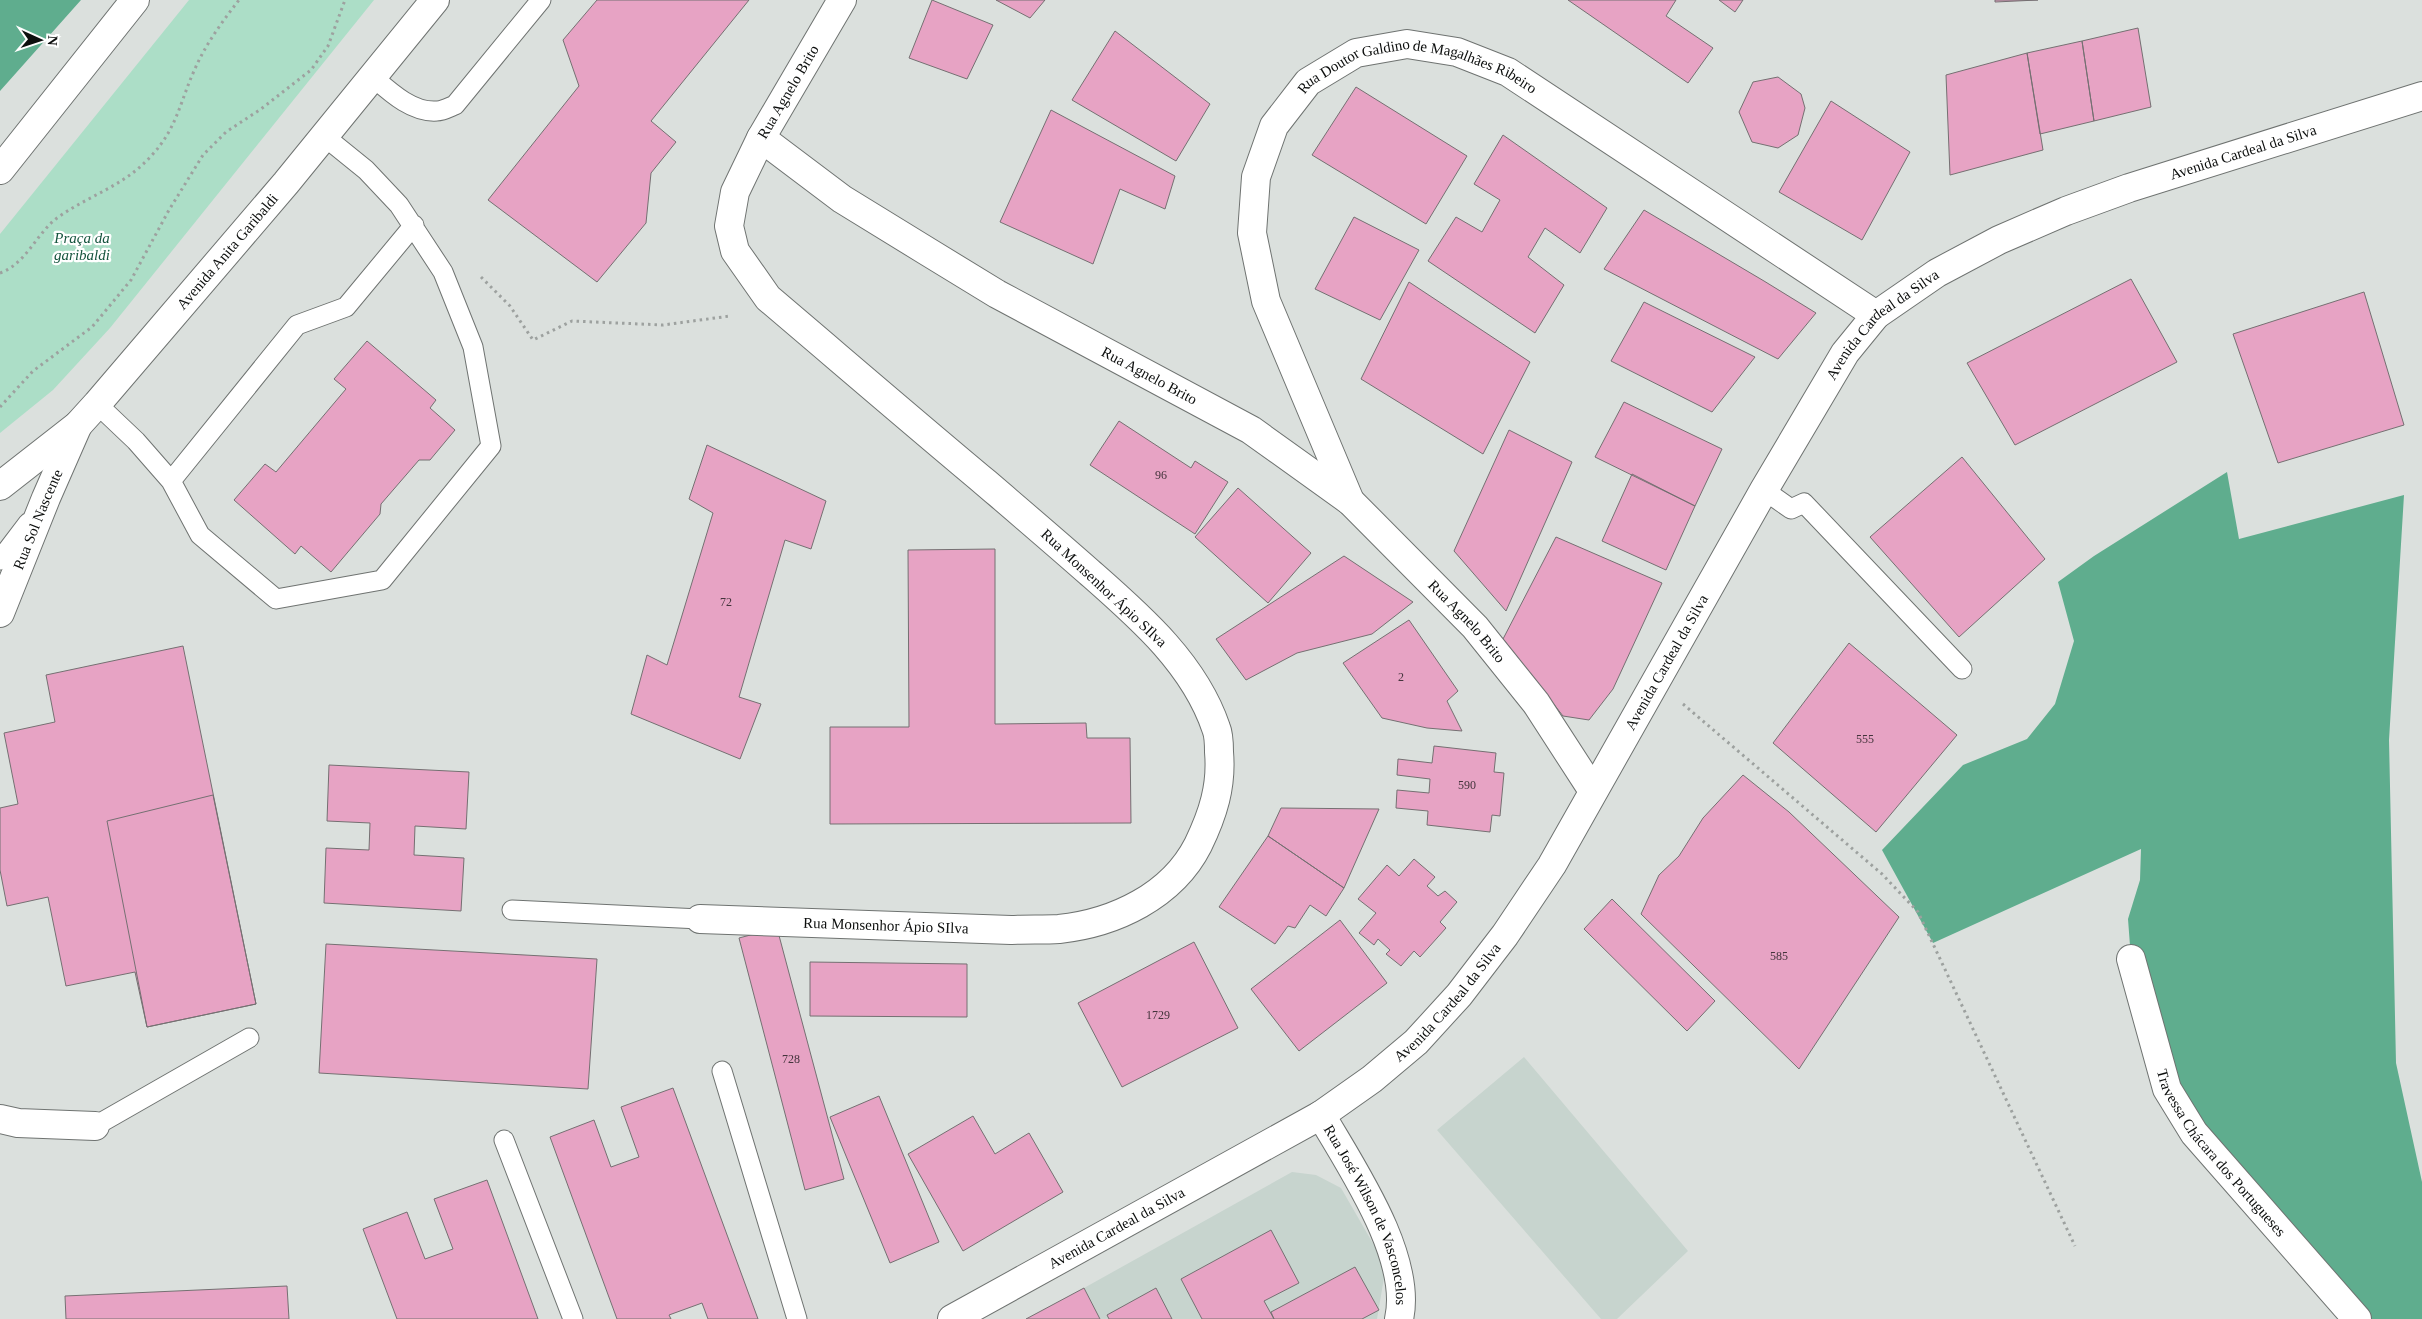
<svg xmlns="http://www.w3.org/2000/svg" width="2422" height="1319" viewBox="0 0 2422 1319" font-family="Georgia,serif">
<rect width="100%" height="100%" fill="#dbe0dd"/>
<path fill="#c7d4ce" d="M1524 1057 1688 1251 1617 1319H1601L1437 1130Z
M1292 1172 1316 1175 1341 1188 1386 1266 1377 1319H1100L1084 1288Z"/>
<path fill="#acdec7" d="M189 0H374L110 328 53 390 0 433V234Z"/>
<path fill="#5fad8e" d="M0 0H81L0 91Z
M2227 472 2239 539 2404 495 2389 740 2396 1063 2422 1182V1319H2364L2167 1089 2131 959 2128 919 2140 880 2141 849 1933 943 1882 850 1963 765 2027 739 2055 704 2074 641 2058 582 2094 556Z"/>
<path fill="#e7a3c4" stroke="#757072" d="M597 0H749L651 121 676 142 651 173 646 223 597 282 488 200 579 86 563 40Z
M932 0 993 25 967 79 909 58Z
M996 0H1045L1030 18Z
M1568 0H1676L1666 16 1713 48 1688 83Z
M1719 0H1743L1735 12Z
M1995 0H2038L1995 2Z
M2138 28 2151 107 2094 121 2082 41Z
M1115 31 1210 104 1176 161 1072 100Z
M2082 41 2094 121 2040 134 2027 53Z
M2027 53 2043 150 1950 175 1946 75Z
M1778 77 1801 94 1805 108 1798 135 1778 148 1752 142 1739 112 1753 82Z
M1356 87 1467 156 1426 224 1312 155Z
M1831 101 1910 152 1862 240 1779 192Z
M1051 110 1175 176 1165 209 1120 189 1093 264 1000 222Z
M1503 135 1607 208 1580 253 1545 228 1528 257 1564 285 1535 333 1428 261 1456 217 1482 232 1500 200 1474 184Z
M1644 210 1764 281 1816 313 1778 359 1604 269Z
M1354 217 1419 250 1380 320 1315 289Z
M2131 279 2177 362 2015 445 1967 363Z
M1409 282 1530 362 1483 454 1361 379Z
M2364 292 2404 425 2278 463 2233 334Z
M1644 302 1755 357 1712 412 1611 361Z
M367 341 436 400 430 408 455 430 430 460H419L381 504 380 514 331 572 301 546 295 554 234 500 265 464 276 472 346 389 334 379Z
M1624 402 1722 449 1695 506 1595 457Z
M1119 421 1191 468 1195 461 1228 482 1195 534 1090 465Z
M1509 430 1572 462 1506 611 1454 551Z
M707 445 826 501 811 549 785 540 739 697 761 704 740 759 631 714 647 655 667 665 713 513 689 499Z
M1962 457 2045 559 1959 637 1870 537Z
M1632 474 1695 506 1666 570 1602 541Z
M1238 488 1311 553 1268 603 1195 537Z
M1556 537 1662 583 1613 689 1589 720 1563 716 1503 639Z
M995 549V724L1086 723 1087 738H1130L1131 823 830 824V727H909L908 550Z
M1344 556 1413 602 1372 634 1297 653 1246 680 1216 639Z
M1409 620 1458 691 1447 701 1462 731 1427 728 1382 718 1343 663Z
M1849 643 1957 735 1876 832 1773 743Z
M183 646 256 1004 147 1027 135 972 66 986 48 897 7 906 0 870V808L18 804 4 733 55 722 46 675Z
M1434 746 1496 753 1494 772 1504 773 1500 816 1492 815 1490 832 1427 825 1428 811 1396 808 1397 790 1429 793 1430 779 1397 775 1398 759 1432 763Z
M329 765 469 772 466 829 415 826 414 855 464 858 461 911 324 903 326 848 369 850 370 823 327 821Z
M1743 775 1789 812 1899 917 1799 1069 1641 914 1659 875 1679 856 1703 818Z
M213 795 256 1004 147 1027 107 821Z
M1281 808 1379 809 1344 888 1268 836Z
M1268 836 1344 888 1326 916 1310 905 1295 928 1288 926 1275 944 1219 907Z
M1414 859 1435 877 1427 886 1438 896 1445 891 1457 902 1440 922 1446 928 1420 957 1414 951 1401 966 1386 954 1390 950 1378 939 1374 945 1359 933 1376 913 1358 899 1387 865 1399 876Z
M1612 899 1715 1001 1687 1031 1584 929Z
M1340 920 1387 983 1299 1051 1251 989Z
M777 928 844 1179 805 1190 739 938Z
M1194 942 1238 1028 1122 1087 1078 1003Z
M326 944 597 959 588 1089 319 1073Z
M810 962 967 964V1017L810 1016Z
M673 1088 758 1319H708L702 1303 669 1315 671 1319H617L550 1137 594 1120 611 1167 639 1157 621 1107Z
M879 1096 939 1242 890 1263 830 1117Z
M973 1116 995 1154 1029 1133 1063 1192 963 1251 908 1154Z
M487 1180 538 1319H397L363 1229 407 1212 425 1259 453 1249 434 1199Z
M1271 1230 1299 1283 1264 1301 1274 1319H1202L1181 1279Z
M1355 1267 1379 1310 1362 1319H1274L1271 1312Z
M287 1286 289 1319H66L65 1296Z
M1084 1288 1100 1319H1026Z
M1156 1288 1172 1319H1109L1107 1315Z"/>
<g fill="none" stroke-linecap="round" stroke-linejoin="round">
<defs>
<path id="service" d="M373 77C389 91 412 113 437 111 443 111 450 107 455 105L541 0
M324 136 366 170 399 205 443 272 473 347 491 446 382 580 276 599 200 535 171 481 297 325 346 307 414 225
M97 404 136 441 171 481
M1764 490 1791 509 1804 503 1962 669
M0 560 28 523
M512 910 700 919
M722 1071 797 1319
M95 1126 249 1038
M504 1140 573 1319"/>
<g id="minor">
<path id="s1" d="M761 138 842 199 925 250 997 294 1251 430 1350 501 1475 627 1536 703 1593 791"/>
<path id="s2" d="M1350 501 1266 301 1252 233 1256 177 1274 126 1308 82 1356 53 1407 44 1457 52 1508 72 1876 315"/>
<path id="s3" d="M0 613 46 498 78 425"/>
<path id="s4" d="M700 919 1011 930C1027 929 1043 930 1059 929 1115 923 1172 896 1198 845 1213 814 1222 786 1219 752 1219 744 1219 735 1216 728 1194 663 1139 616 1089 572 1055 542 1021 513 986 483 913 422 841 360 768 298L735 251 729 226 735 192 761 138 842 0"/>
<path id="s5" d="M2131 959 2167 1089 2194 1133 2357 1319"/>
<path id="s6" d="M1321 1115C1351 1167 1413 1257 1399 1319"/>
<path d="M0 1119 18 1123 95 1126"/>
</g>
<g id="secondary">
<path id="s7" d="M952 1319 1321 1115 1372 1079 1416 1042 1459 995 1505 935 1552 865 1764 490 1845 353 1876 315 1937 273 1999 240 2066 211 2129 188 2422 96"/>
</g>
<g id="primary">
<path d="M0 170 135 0"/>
<path id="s8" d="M0 486 78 425 97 404 286 183 435 0"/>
</g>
</defs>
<use href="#service" stroke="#6f7371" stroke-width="21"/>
<use href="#minor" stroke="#6f7371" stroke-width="30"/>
<use href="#secondary" stroke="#6f7371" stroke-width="30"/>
<use href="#primary" stroke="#6f7371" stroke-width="30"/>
<path stroke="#9da19f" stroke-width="3" stroke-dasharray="2.5 4" stroke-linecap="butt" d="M0 273C26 264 36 234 57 218 89 195 125 186 152 155 177 128 180 102 194 71 205 45 222 22 239 0
M481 277 510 306 533 340 572 321 663 325 730 316
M0 407 33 371 92 327 131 280 169 210 203 155 226 132 261 109 311 70 328 46 345 0
M1683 704 1882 874 1918 912 2075 1246"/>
<use href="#service" stroke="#fff" stroke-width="19"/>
<use href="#minor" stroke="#fff" stroke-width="28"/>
<use href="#secondary" stroke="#fff" stroke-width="28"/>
<use href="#primary" stroke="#fff" stroke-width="28"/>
</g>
<g text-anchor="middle" stroke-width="4.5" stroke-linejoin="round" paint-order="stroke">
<g font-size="12" fill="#44343c">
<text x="1161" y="479">96</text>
<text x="726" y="606">72</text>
<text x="1401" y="681">2</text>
<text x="1865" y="743">555</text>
<text x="1467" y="789">590</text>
<text x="1779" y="960">585</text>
<text x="1158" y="1019">1729</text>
<text x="791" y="1063">728</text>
</g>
<g font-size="15" fill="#0d0f0e" stroke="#fff">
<text dy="5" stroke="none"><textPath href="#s4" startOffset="1506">Rua Agnelo Brito</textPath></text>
<text dy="5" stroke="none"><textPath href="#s2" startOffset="569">Rua Doutor Galdino de Magalhães Ribeiro</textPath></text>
<text dy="5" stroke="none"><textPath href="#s7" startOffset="1808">Avenida Cardeal da Silva</textPath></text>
<text dy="5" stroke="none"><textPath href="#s8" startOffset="328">Avenida Anita Garibaldi</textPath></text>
<text dy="5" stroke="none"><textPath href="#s7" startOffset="1402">Avenida Cardeal da Silva</textPath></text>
<text dy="5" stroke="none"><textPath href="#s1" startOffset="456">Rua Agnelo Brito</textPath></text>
<text dy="5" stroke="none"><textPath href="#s3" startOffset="101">Rua Sol Nascente</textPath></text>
<text transform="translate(1104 588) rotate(43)" y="5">Rua Monsenhor Ápio SIlva</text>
<text dy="5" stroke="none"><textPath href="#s1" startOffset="861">Rua Agnelo Brito</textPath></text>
<text dy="5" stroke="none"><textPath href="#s7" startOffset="998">Avenida Cardeal da Silva</textPath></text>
<text dy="5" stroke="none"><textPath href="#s4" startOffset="186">Rua Monsenhor Ápio SIlva</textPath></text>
<text dy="5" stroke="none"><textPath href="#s7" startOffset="592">Avenida Cardeal da Silva</textPath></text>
<text dy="5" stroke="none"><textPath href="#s5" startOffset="218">Travessa Chácara dos Portugueses</textPath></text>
<text dy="5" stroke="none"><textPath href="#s6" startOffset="111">Rua José Wilson de Vasconcelos</textPath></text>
<text dy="5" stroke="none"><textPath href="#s7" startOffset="188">Avenida Cardeal da Silva</textPath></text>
</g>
<g font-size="15" font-style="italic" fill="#15543e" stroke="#fff">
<text x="82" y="243">Praça da<tspan x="82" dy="17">garibaldi</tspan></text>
</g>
</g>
<g transform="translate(40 40) rotate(93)" stroke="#ffffff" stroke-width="4" paint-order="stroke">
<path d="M0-4L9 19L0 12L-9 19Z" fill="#0d0f0e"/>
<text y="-8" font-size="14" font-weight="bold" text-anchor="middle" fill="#0d0f0e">N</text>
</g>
</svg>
